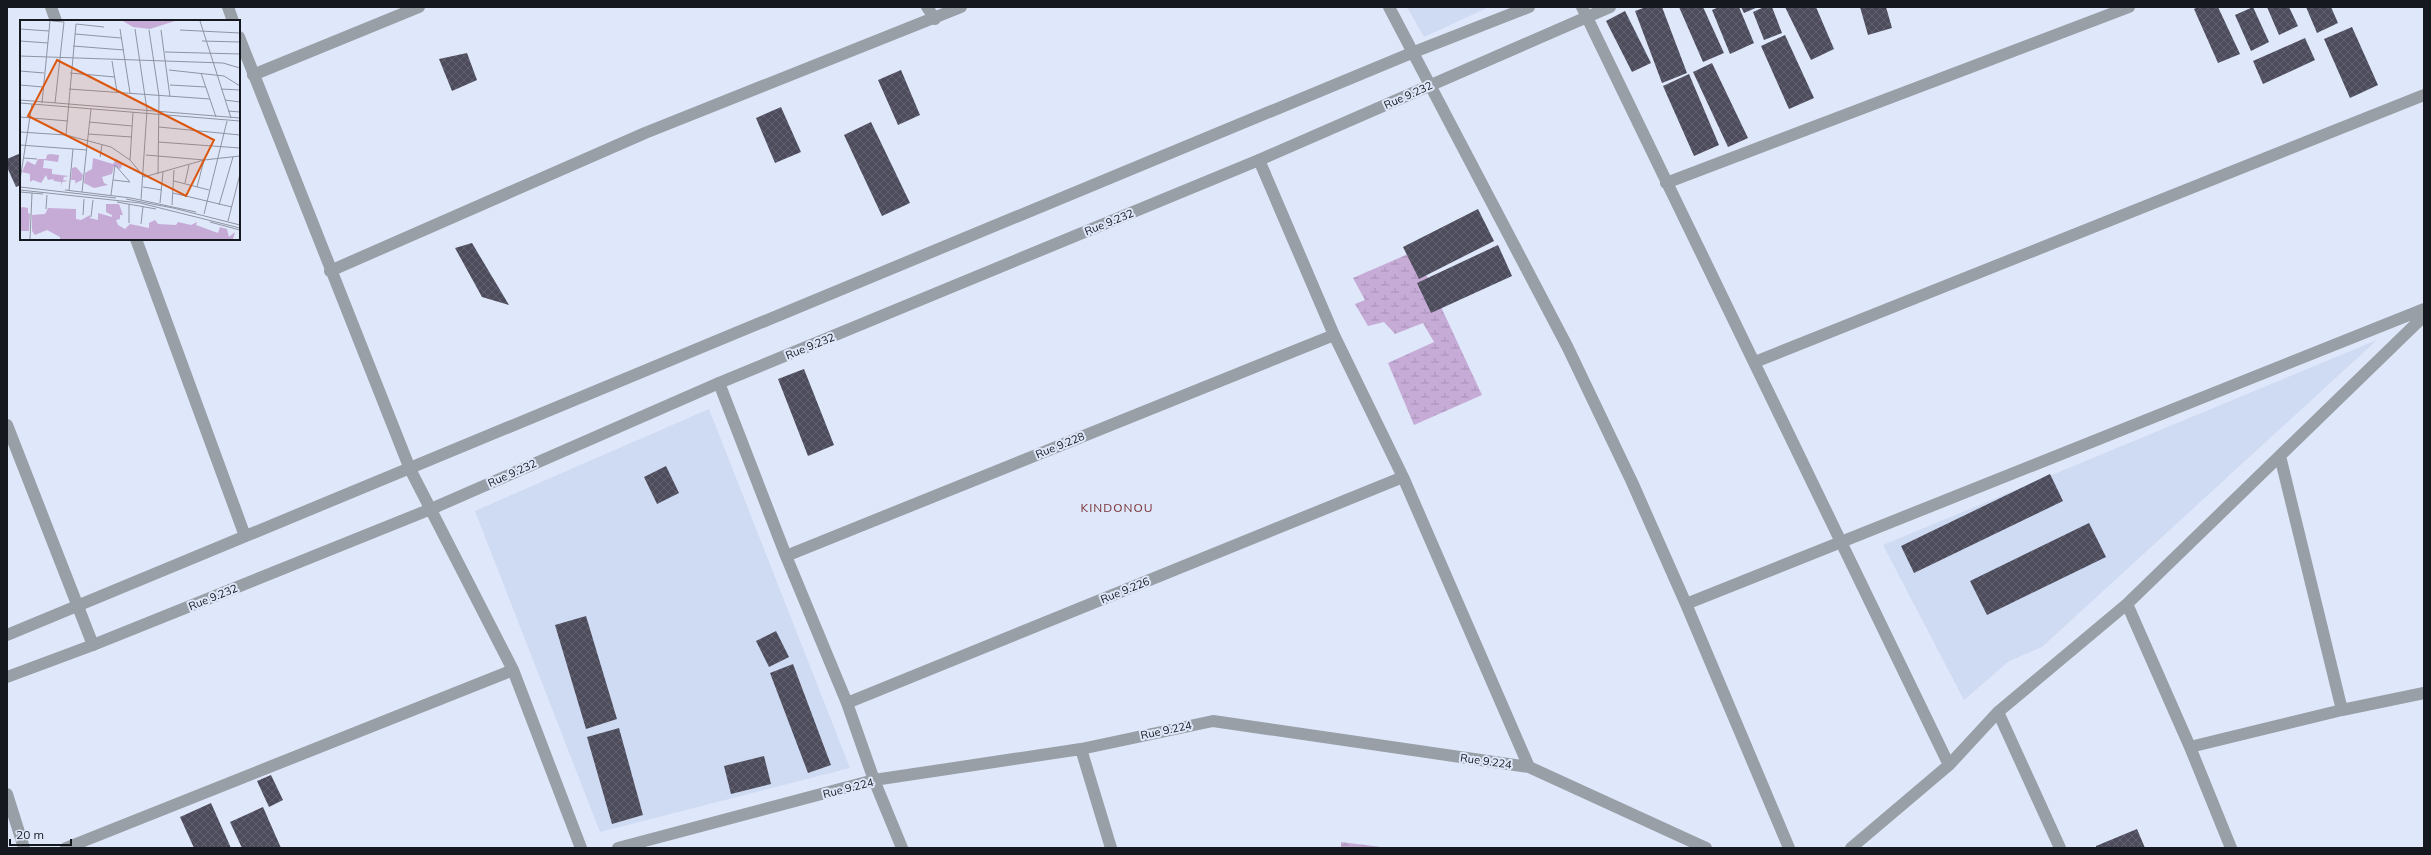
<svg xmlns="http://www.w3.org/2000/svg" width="2431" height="855" viewBox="0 0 2431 855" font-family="Mulish,sans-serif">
<defs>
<pattern id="wetland-marsh" width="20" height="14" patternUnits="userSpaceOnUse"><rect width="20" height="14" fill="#c6abd7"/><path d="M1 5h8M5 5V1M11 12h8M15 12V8" fill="none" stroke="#a992b8"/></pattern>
<pattern id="building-cross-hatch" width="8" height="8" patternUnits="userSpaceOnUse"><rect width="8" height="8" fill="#4d4c5c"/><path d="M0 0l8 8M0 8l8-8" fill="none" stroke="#63626f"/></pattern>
</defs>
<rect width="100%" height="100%" fill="#dfe7fa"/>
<path fill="#cfdaf3" d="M1407 7H1489L1424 37Z
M2377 340 2042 647 2009 661 1964 700 1883 545Z
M709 409 850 768 600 832 475 511Z"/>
<path fill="url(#wetland-marsh)" d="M1415 251 1482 395 1414 425 1388 363 1434 342 1423 323 1395 334 1384 322 1368 326 1355 304 1365 300 1353 278Z
M1341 842 1389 848H1341Z"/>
<path fill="url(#building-cross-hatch)" d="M1646 7H1662L1687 73 1662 83 1635 11Z
M1679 7H1703L1724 53 1703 62Z
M1719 7H1739L1754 43 1730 54 1712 10Z
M1741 7H1758L1744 13Z
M1764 7H1772L1782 33 1764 40 1753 12Z
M1785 7H1816L1834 49 1811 60Z
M1860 7H1886L1892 28 1868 35Z
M2198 7H2218L2240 54 2218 63 2194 9Z
M2253 7 2269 42 2251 51 2235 15Z
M2267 7H2289L2298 26 2279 35Z
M2306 7H2331L2338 23 2317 33Z
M1625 11 1651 63 1632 72 1606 21Z
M2352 27 2378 85 2350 98 2324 39Z
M1785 35 1814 98 1789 109 1761 46Z
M2305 38 2315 60 2263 84 2253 61Z
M467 53 477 80 452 91 439 59Z
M1712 63 1748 138 1728 147 1693 72Z
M901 70 920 115 898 125 878 80Z
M1689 74 1719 145 1694 156 1663 86Z
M781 107 801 152 775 163 756 118Z
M871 122 910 203 882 216 844 135Z
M21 153V185L16 187 7 167V159Z
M1478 209 1494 241 1419 279 1403 247Z
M472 243 509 305 482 297 455 248Z
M1498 245 1512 276 1431 313 1417 283Z
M804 369 834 445 808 456 778 379Z
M666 466 679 493 657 504 644 477Z
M2050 474 2063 501 1914 573 1901 546Z
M2089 523 2106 557 1987 615 1970 581Z
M586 616 617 719 586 729 555 625Z
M776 631 789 657 769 667 756 641Z
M793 664 831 765 808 773 770 673Z
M619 728 643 815 612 824 587 737Z
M764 756 771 784 731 794 724 766Z
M271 775 283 800 269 807 257 781Z
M211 803 231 848H194L180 817Z
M263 807 281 848H242L230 822Z
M2137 829 2145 848H2096V846Z"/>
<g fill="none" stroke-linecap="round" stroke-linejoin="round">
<path stroke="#989fa6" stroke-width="12" d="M51 7 56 21
M228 7 233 21
M927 7 935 19
M1389 7 1567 346 1632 482 1686 604 1789 848
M1582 7 1949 765
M239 37 410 469 513 670 581 848
M253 75 419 7
M1259 160 1334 335 1403 477 1529 767
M1666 183 2129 7
M136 239 245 536
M330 271 645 133 961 7
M1755 362 2424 95
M719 383 786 556 847 703 874 780 902 848
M7 425 93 645
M2280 456 2342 710
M786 556 1334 335
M1686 604 2424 309
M2127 604 2190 747 2231 848
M847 703 1403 477
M1998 712 2060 848
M2190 747 2342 710 2424 693
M1081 749 1111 848
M7 794 24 848
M66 848 513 670
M618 848 874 780 1081 749 1213 721 1529 767 1706 848
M1851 848 1949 765 1998 712 2127 604 2424 316"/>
<path stroke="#989fa6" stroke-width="12" d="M7 635 1414 52 1529 7
M7 677 93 645 431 509 719 383 1259 160 1610 7"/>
</g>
<g text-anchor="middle" stroke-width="4" stroke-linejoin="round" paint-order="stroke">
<g font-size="11" fill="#15181e" stroke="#dfe7fa">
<text transform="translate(1408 95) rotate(-24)" y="4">Rue 9.232</text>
<text transform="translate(1109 222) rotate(-22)" y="4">Rue 9.232</text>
<text transform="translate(810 346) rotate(-22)" y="4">Rue 9.232</text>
<text transform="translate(1060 445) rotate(-22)" y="4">Rue 9.228</text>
<text transform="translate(512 473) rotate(-24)" y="4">Rue 9.232</text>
<text transform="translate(1125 590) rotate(-22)" y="4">Rue 9.226</text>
<text transform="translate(213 597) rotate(-22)" y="4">Rue 9.232</text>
<text transform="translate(1166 730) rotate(-12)" y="4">Rue 9.224</text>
<text transform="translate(1486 761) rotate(8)" y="4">Rue 9.224</text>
<text transform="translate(848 788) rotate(-14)" y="4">Rue 9.224</text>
</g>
<g font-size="12" letter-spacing="1" fill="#773032" stroke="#dfe7fa">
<text x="1117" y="512">KINDONOU</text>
</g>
</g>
<g transform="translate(20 20)">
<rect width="220" height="220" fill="#dfe7fa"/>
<path d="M103 1H155L130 9 113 7ZM30 134 39 135 38 142 24 140 23 148 32 149V154L49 156 44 157 43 160 48 161 42 162 41 166V162L34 161 33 159 28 160 26 155 21 163 13 160 10 162V154L2 152 7 141 15 145 18 139H26L27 135ZM73 138 93 144 96 139 103 144 100 149 94 146 92 154 82 157 84 163 88 165 74 168 64 163 65 153 72 149ZM56 147 63 155 62 160 56 163V166L55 160H51L52 148ZM86 184H99L103 195H100V199L96 200 98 205 105 209 110 204 129 208V203L135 200 138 204 156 205 158 202 171 205 177 202 176 205 198 213 200 207 207 209 209 217 215 212 213 219H40V217L27 210 15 215 12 211V195L25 194 28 188 56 189V199L61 200 70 195V198L78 200V193L92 197V195L86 192ZM3 187 8 188V193L10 194 9 211H0V188Z" fill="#c6abd7"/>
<path fill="none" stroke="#8e94a2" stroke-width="1" d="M32 1 44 2 35 83M180 1 211 98M0 9 29 11M100 9 110 73M115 9 127 90 121 180M129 10 139 76 138 154M141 10 150 77M160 10 220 13M55 14 101 18M0 21 28 23M182 21 220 22M53 26 104 30M145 32 220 34M0 36 203 43 220 48M92 41 97 72M149 50 204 56 220 66M0 51 24 53M50 53 95 57M181 53 196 97M0 65 23 67M150 65 186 67M49 69 190 79M201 69 220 70M0 80 220 98M205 80 220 82M0 83 220 101M22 83 30 1M208 91 220 92M0 97 48 101M69 102 112 106M139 107 220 115M0 112 46 115 91 127 110 140 124 157 184 140 220 136M68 114 112 117M46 115 56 4 84 7M138 122 220 128M0 125 67 130M126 135 184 140 177 167M80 137 82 125M3 138 17 139M110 140 113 92M0 160 12 84M93 160 110 162M154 161 189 170M165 163 169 145M0 167 96 178M123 167 142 170M0 170 120 183 220 208M45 170 111 178 176 192M49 171 53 129M0 172 23 174M62 172 71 89M153 173 212 187M91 175 95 145 110 162M106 179 153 188 220 205M97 182 136 189M140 183 143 152M152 185 154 150M199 185 213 137M26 189 27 175M184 194 207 101M63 195 64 179M71 197 73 180M208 201 220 154M190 202 220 210M109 203V184M121 204 123 186M10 219 12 173"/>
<path fill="#dd560d" fill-opacity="0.15" stroke="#dd560d" stroke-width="2" d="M37 40 194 120 166 176 8 96Z"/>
<rect width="220" height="220" fill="none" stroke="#15181e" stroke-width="2"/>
</g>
<rect width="2431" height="855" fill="none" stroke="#15181e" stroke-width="16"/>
<path d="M10 839v6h61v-6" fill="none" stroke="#15181e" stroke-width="2"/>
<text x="16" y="839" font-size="12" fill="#15181e" stroke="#dfe7fa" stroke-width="3" paint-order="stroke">20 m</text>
</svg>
